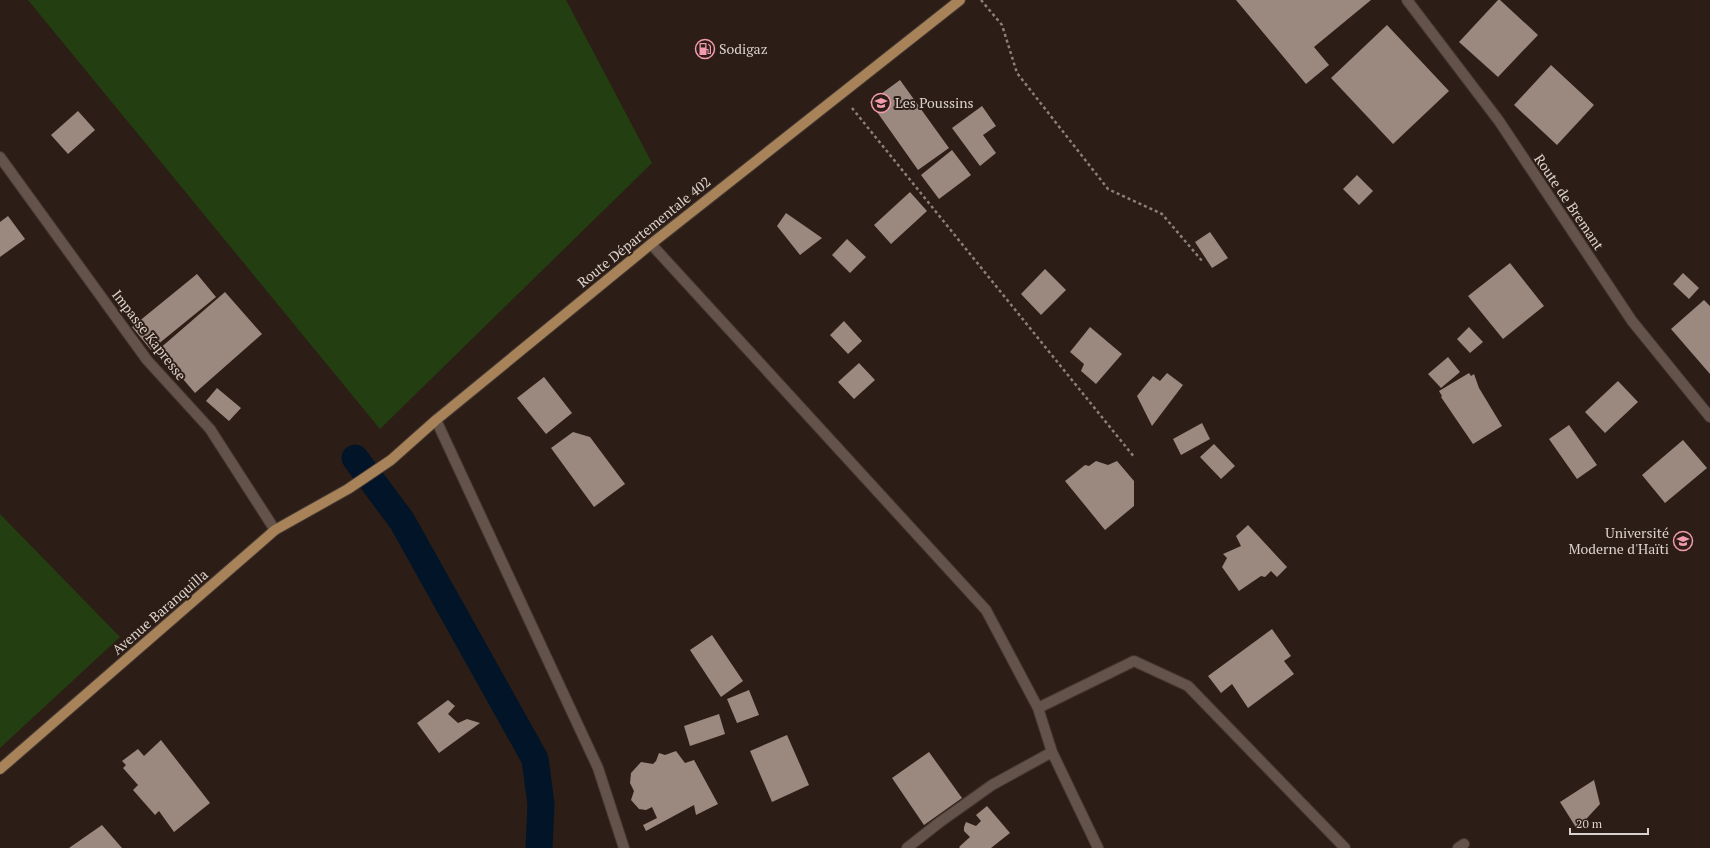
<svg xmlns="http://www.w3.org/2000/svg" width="1710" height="848" viewBox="0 0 1710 848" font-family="'PT Serif',serif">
<rect width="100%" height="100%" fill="#2c1e16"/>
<path fill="#233e11" d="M28 0H566L652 163 380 429Z
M0 514 120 637 0 748Z"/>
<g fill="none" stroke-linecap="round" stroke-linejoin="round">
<path stroke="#011428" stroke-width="27" d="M355 458 402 521 535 759 541 804 539 848"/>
</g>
<path fill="#9b887f" d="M1236 0H1371L1314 47 1329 65 1306 84Z
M1498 0H1500L1538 35 1498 77 1459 42Z
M1387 25 1449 91 1393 144 1331 78Z
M1551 65 1594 105 1557 145 1514 105Z
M900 80 949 148 918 170 870 102Z
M982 106 996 126 983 135 996 153 980 166 952 128Z
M78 111 95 130 68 154 51 135Z
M952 150 971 175 939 199 921 175Z
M1357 175 1373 191 1359 205 1343 189Z
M910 192 927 211 891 244 874 225Z
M786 213 822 238 800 255 777 226Z
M8 216 25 239 0 257V222Z
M1210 232 1228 258 1212 268 1195 242Z
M847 239 866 257 850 273 832 255Z
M1510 263 1544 306 1503 339 1468 296Z
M1045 269 1066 290 1041 315 1021 294Z
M1683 273 1699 288 1689 299 1673 284Z
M197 274 216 297 151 350 132 327Z
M225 292 262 334 195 393 158 350Z
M1704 300 1710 306V374L1671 329Z
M844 321 862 341 848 354 830 335Z
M1090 327 1122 354 1096 384 1081 371 1084 364 1070 352Z
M1469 327 1483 342 1470 353 1457 339Z
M1448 357 1460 372 1441 388 1428 374Z
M859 363 875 380 854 399 838 382Z
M1167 373 1183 385 1152 426 1137 396 1153 376 1160 381Z
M1469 373 1471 376 1474 374 1479 388 1502 426 1473 444 1441 397 1442 396 1439 391Z
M544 377 572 413 546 434 517 398Z
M1618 381 1638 402 1605 433 1585 412Z
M217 388 241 408 229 421 206 401Z
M1202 423 1210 439 1181 455 1173 439Z
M1569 425 1597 465 1577 479 1549 439Z
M573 432 590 437 625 484 594 507 551 448Z
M1683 440 1707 468 1665 503 1642 475Z
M1214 444 1235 466 1221 479 1200 457Z
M1096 461 1108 465 1117 461 1134 481V506L1105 530 1065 481 1085 465 1089 466Z
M1248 525 1287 567 1277 577 1271 571 1265 577 1261 576 1239 591 1222 567 1227 558 1223 554 1241 546 1236 536Z
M1272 629 1291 656 1284 661 1294 674 1248 708 1232 684 1221 693 1208 676Z
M712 635 743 681 721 697 690 650Z
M749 690 759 715 737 723 727 699Z
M448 700 455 706 448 714 458 723 467 719 480 723 439 753 417 723Z
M719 714 725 734 690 746 684 726Z
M787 735 809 785 772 802 750 751Z
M161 740 210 803 174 832 159 811 155 815 133 790 138 785 123 768 126 765 122 761 138 749 144 756Z
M676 751 685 763 694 760 718 804 696 815 694 805 646 831 643 825 657 818 652 807 646 810 639 809 631 800 634 791 630 783 631 773 641 762 653 764 656 761 659 753 665 755Z
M929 752 962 798 924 825 892 778Z
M1594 780 1600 804 1577 829 1560 802Z
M987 806 1010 833 991 848H960L959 847 970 837 964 831V827L966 822 976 826 981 821 976 815Z
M102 825 122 848H69Z"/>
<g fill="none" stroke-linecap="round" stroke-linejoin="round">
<defs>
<path id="minor" d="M1407 0 1499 121 1632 321 1710 417
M0 157 147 360 210 429 275 530
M651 244 986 610 1038 708 1052 752 1098 848
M436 420 598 768 624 848
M1038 708 1134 661 1188 686 1345 848
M907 848 940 822 992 785 1052 752
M1458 848 1464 844"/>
<path id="major" d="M0 769 275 530 348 489 391 460 436 420 651 244 960 0"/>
</defs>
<use href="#minor" stroke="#443833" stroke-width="12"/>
<use href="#major" stroke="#443833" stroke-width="12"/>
<path stroke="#8c8079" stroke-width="2.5" stroke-dasharray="3 3" stroke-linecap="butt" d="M981 0 1002 25 1017 73 1108 189 1162 214 1203 262
M852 108 1135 458"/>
<use href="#minor" stroke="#64534a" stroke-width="10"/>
<use href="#major" stroke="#a88258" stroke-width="10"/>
</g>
<defs>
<symbol id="fuel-ring" viewBox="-11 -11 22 22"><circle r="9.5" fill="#2c1e16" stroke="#f29aae" stroke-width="1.5"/><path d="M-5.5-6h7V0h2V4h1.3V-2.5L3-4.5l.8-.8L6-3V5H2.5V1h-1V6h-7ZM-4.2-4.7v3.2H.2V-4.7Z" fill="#f29aae"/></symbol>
<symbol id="school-ring" viewBox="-11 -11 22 22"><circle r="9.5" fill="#2c1e16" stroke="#f29aae" stroke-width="1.5"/><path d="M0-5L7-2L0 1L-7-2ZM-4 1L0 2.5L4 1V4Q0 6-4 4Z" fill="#f29aae"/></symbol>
<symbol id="university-ring" viewBox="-11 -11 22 22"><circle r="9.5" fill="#2c1e16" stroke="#f29aae" stroke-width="1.5"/><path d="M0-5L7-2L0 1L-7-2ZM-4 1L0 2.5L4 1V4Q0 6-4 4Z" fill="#f29aae"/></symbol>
</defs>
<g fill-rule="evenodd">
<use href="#fuel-ring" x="694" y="38" width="22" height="22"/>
<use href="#school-ring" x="870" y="92" width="22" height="22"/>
<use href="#university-ring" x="1672" y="530" width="22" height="22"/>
</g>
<g text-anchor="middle" stroke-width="4" stroke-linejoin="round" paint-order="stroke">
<g font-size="14" fill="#dcd2cd" stroke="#2c1e16" text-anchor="start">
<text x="719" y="54">Sodigaz</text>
<text x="895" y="108">Les Poussins</text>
<text x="1669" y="538" text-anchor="end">Université<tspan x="1669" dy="16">Moderne d'Haïti</tspan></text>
</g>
<g font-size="14" fill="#dcd2cd" stroke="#2c1e16">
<text transform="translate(1569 202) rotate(56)" y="5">Route de Bremant</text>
<text transform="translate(644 232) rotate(-39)" y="5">Route Départementale 402</text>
<text transform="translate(149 335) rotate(52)" y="5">Impasse Kapresse</text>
<text transform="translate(160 612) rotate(-41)" y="5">Avenue Baranquilla</text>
</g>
</g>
<path d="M1570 828v6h78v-6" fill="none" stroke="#dcd2cd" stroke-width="2"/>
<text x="1576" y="828" font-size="12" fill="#dcd2cd" stroke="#2c1e16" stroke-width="3" paint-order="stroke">20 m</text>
</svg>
